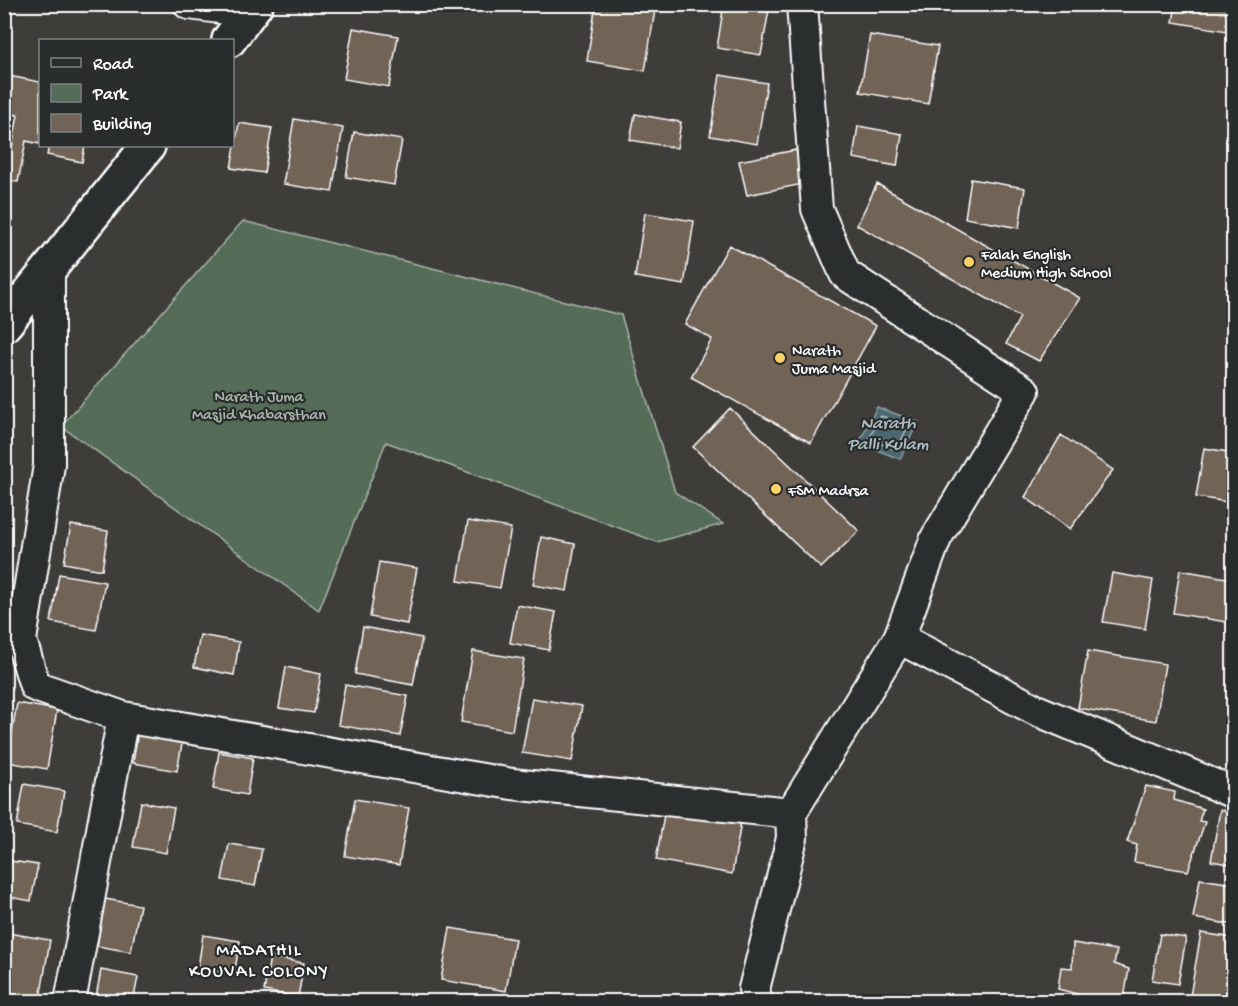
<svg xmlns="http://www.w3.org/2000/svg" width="1238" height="1006" viewBox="0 0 1238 1006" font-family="'Gochi Hand',sans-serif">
<rect width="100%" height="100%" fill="#3f3d3a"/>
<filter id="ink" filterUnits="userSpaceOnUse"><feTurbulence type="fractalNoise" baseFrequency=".0167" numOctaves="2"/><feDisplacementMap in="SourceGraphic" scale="12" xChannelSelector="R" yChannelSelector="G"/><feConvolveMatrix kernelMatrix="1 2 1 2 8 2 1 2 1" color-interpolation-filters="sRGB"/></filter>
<g filter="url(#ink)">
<path fill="#556c59" stroke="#aab6ac" stroke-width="1.5" d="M243 221 621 315 675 492 723 524 657 542 386 442 319 610 61 426Z"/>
<path fill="#4b676f" stroke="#93a4a9" stroke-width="1.5" d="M877 407 918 422 900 459 859 443Z"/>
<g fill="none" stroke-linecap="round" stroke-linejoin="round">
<path stroke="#b7c2c5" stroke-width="1.5" d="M881 416 908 426 897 450 869 439Z"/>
</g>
<path fill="#716357" stroke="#fff" stroke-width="1.5" d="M596 4H656L645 71 587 61Z
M724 4H770L761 55 717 48Z
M1176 4H1232L1227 31 1173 22Z
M353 28 398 36 389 87 344 79Z
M870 35 938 46 928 104 860 92Z
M4 75 40 82V144L26 141 18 182 4 180V167L8 168 18 115 4 113Z
M720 75 767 83 757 144 710 136Z
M635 114 681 122 677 148 630 140Z
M294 119 343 128 332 192 283 184Z
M239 123 272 128 264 173 231 168Z
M858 126 902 134 897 166 853 158Z
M354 132 402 140 394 185 346 177Z
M49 146H85L82 162 47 155Z
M796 150 803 184 747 195 739 161Z
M971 179 1025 188 1019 228 965 218Z
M877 184 1080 298 1039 361 1006 344 1020 317 857 225Z
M645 213 694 221 684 285 635 277Z
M729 245 876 326 811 443 691 377 712 339 685 324Z
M730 408 859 531 821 568 693 447Z
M1061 435 1113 470 1070 529 1025 497Z
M1204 448 1234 453V503L1196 497Z
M468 521 511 528 500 588 458 581Z
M71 525 108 531 102 570 64 563Z
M541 537 575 544 567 591 533 585Z
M379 562 417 568 407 624 370 617Z
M1180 570 1233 579 1226 622 1173 613Z
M1112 573 1153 580 1145 629 1103 622Z
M59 574 105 582 96 630 51 622Z
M517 605 556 612 549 650 510 643Z
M363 627 422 638 413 685 355 674Z
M200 635 239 642 234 675 194 667Z
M473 651 524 659 512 731 461 722Z
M1088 651 1165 664 1156 721 1078 708Z
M286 667 321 674 314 713 279 708Z
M345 685 408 696 400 736 338 725Z
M532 698 582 706 572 761 522 753Z
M17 703 57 710 47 769 7 762Z
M138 731 183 739 177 771 133 763Z
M219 752 253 758 247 795 213 789Z
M24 784 64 791 57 832 17 825Z
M1146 786 1175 792 1174 800 1203 809 1199 821 1205 822 1188 871 1134 862 1137 845 1127 842Z
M355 799 409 808 399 865 345 856Z
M141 802 174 808 166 853 133 847Z
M665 809 741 822 732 874 656 860Z
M1220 810 1234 812V865L1211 861Z
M229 844 262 849 255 886 222 880Z
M4 860 38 865 31 901 4 896Z
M1200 879 1234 884V925L1193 918Z
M105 899 140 905 131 952 97 946Z
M450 928 515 939 506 991 441 980Z
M8 933 50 940 40 999 4 993V951Z
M1201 933 1234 938V988L1231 1002H1189Z
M1160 934 1186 938 1178 984 1152 980Z
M203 935 240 941 234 974 198 968Z
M1073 943 1117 950 1114 964 1129 969 1124 998 1133 1002H1095V999L1058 989 1061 967 1072 968Z
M270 957 304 963 298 997 264 991Z
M101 970 138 977 133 1002H95Z"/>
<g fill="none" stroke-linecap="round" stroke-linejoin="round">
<defs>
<path id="street" d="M189 4 251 12
M49 270V465L21 640 35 686 123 717 512 784 791 813
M899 638 1036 710 1234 793
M70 1002 123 717
M757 1002 754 989 792 838 791 813 899 638 936 538 1024 391 845 274 817 209 802 4"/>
<path id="secondary" d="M229 40 256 4
M4 325 148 146"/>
</defs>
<use href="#street" stroke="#fff" stroke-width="34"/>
<use href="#secondary" stroke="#fff" stroke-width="38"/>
<use href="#street" stroke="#2a2d2e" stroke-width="30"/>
<use href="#secondary" stroke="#2a2d2e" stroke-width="33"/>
</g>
</g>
<g fill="#ffd166" stroke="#2a2d2e" stroke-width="2">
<circle cx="969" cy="262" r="6"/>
<circle cx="780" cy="358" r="6"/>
<circle cx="776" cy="489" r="6"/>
</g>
<g text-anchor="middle" stroke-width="4.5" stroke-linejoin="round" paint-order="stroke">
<g font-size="16" fill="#fff" stroke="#2a2d2e" text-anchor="start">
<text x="981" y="259">Falah English<tspan x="981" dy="18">Medium High School</tspan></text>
<text x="792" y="355">Narath<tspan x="792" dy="18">Juma Masjid</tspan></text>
<text x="788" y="495">FSM Madrsa</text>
</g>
<g font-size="16" fill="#aab6ac" stroke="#2a2d2e">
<text x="259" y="401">Narath Juma<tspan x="259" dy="18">Masjid Khabarsthan</tspan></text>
</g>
<g font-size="18" font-style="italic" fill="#aebbbe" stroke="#2a2d2e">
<text x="888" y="428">Narath<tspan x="888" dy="21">Palli Kulam</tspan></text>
</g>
<g font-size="18" letter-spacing="1.5" fill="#fff" stroke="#2a2d2e">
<text x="259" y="955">MADATHIL<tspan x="259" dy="21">KOUVAL COLONY</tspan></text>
</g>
</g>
<rect width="1238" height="1006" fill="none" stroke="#2a2d2e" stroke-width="24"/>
<rect x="12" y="12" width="1214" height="982" fill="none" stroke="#fff" stroke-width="2" filter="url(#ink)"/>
<rect x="39" y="39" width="195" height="108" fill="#2a2d2e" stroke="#7f8182" stroke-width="1.5"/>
<rect x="51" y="58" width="30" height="9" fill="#2a2d2e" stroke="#7f8182" stroke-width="1.5"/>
<text x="93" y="69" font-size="18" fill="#ffffff">Road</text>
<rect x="51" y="84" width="30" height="18" fill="#556c59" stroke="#7f8182" stroke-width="1.5"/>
<text x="93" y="99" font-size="18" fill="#ffffff">Park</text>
<rect x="51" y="114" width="30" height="18" fill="#716357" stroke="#7f8182" stroke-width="1.5"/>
<text x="93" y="129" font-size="18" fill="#ffffff">Building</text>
</svg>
